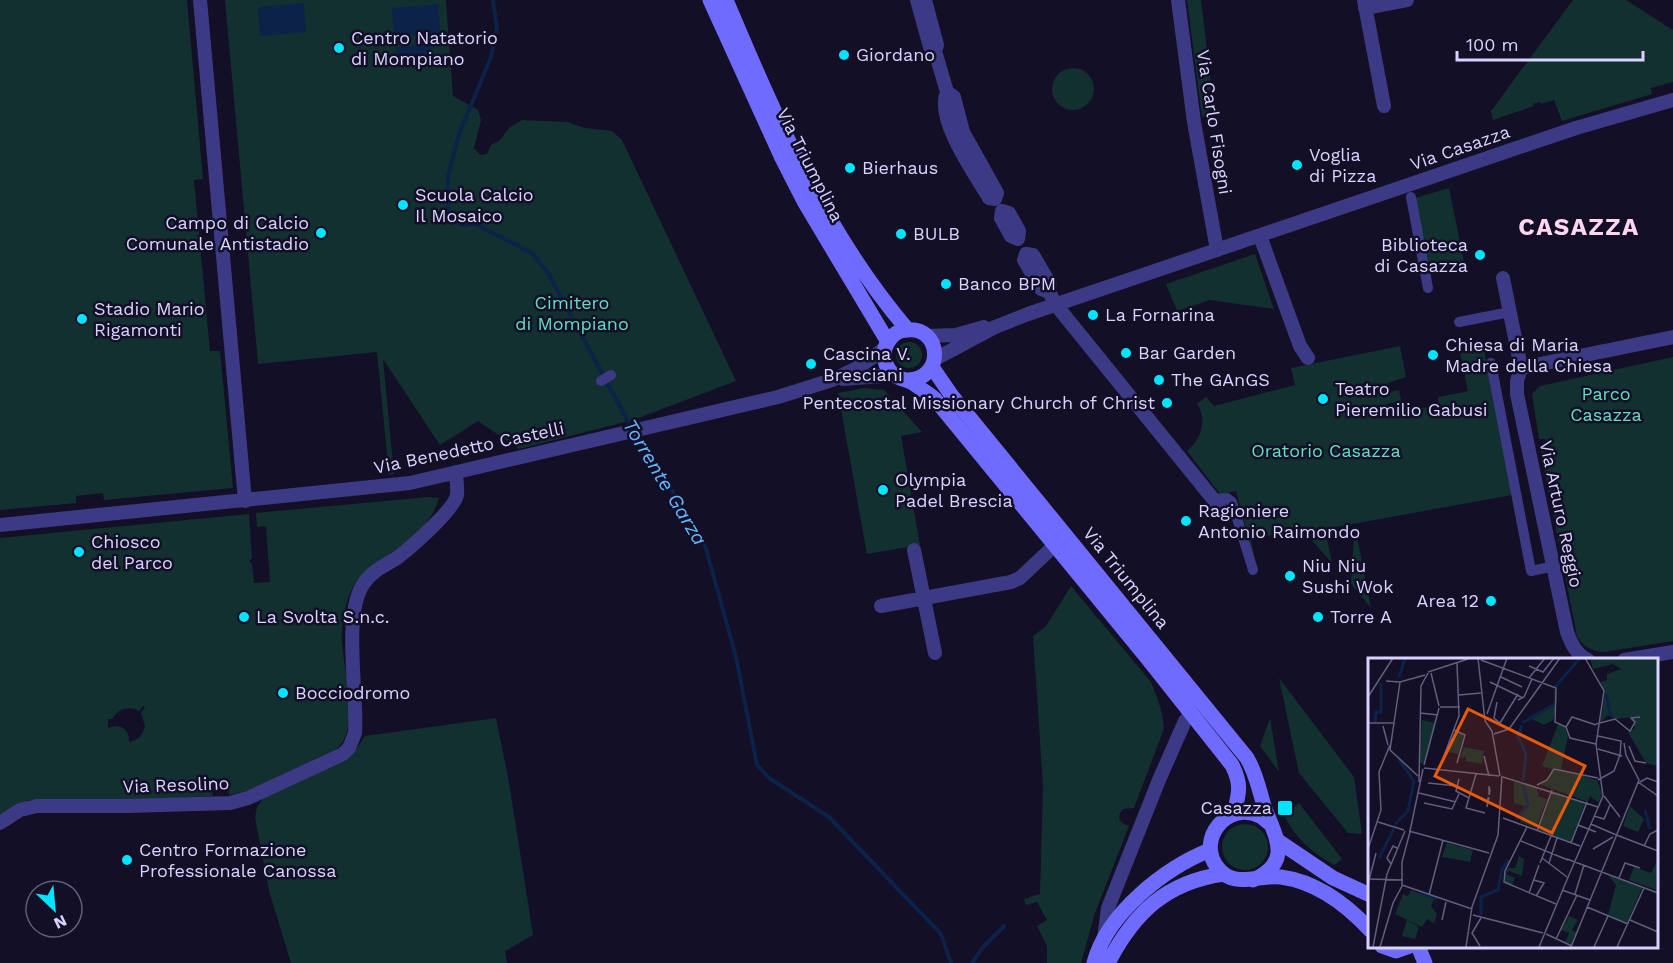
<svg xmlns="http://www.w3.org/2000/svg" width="1673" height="963" viewBox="0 0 1673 963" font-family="'Work Sans',sans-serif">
<rect width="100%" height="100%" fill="#130f26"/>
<path fill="#12302f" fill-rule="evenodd" d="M0 0H187L203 179 194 180 210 351H220L233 488 104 500 103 493 76 496V503L0 510Z
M225 0H446L453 96 478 110 481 120 474 148 480 155 487 154 491 145 500 140 510 127 522 120 568 122 585 128 612 131 622 140 736 381 633 420 519 449 478 421 440 445 383 359 394 474 389 475 377 352 258 364Z
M1187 0H1201L1215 115 1202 117Z
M1573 0H1626L1673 30V82L1651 88 1652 94 1562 121 1554 100 1541 104 1540 102 1533 104 1534 106 1493 120 1491 111Z
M1052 89a21 21 0 1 1 42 0a21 21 0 1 1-42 0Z
M1449 188 1465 267 1431 274 1415 198Z
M1255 254 1274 309 1210 300 1177 311 1166 284Z
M1482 340 1512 495 1325 529 1332 563 1302 529 1251 539 1255 562 1236 491 1220 494 1187 451C1201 440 1208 419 1197 404L1206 397 1214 406 1295 385 1291 368 1400 346 1406 377 1388 383 1390 392 1399 390 1401 401 1387 404 1389 415 1439 405 1438 397 1468 391 1458 344Z
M896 355a13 13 0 1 1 26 0a13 13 0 1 1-26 0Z
M1673 357V641L1604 652C1591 651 1583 647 1577 636L1540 448 1546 447 1545 439H1539L1532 394 1540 386Z
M864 388 884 390 922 432 901 436 920 545 867 554 838 393Z
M428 497 439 498C437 503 435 510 432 515 427 524 405 544 397 551 376 568 355 572 347 602 343 615 341 629 342 643 344 674 361 725 337 749L247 791 229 795 227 778 211 780 213 796 132 800H29L0 815V538L249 514 252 558 249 561 252 564 254 583 270 582 266 526 257 527 256 513ZM143 706 145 707 141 713 145 726C143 735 138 740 129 742 130 729 120 723 108 728V719H112C118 709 128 705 139 711Z
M1354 537H1357L1371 608 1351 584Z
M1071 586 1151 682C1157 697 1163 711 1164 729L1134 808 1123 809C1116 818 1119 822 1129 826L1095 913 1081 963H1047V946L1037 926 1047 920 1037 902 1026 905 1024 899 1040 894 1043 786 1033 636 1046 626Z
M1279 678 1354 777 1362 834 1348 833 1299 773Z
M496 718 509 782 533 935 505 951 507 963H291L269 891 255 818 257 807 264 797 353 754 365 736Z
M1270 718 1279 772 1260 746Z
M1299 803 1342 859 1334 865C1311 852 1295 838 1284 815Z
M1222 847a23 23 0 1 1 46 0a23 23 0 1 1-46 0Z"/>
<path fill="#0c2248" d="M304 3 306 32 260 36 258 7Z
M438 4 440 33 394 37 392 8Z
M431 44 432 58 397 61 396 47Z"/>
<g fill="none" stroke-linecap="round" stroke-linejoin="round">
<path stroke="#0c2248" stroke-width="4" d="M493 0 497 30 491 57 459 134 448 176V207L453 220 462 225 475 224 532 253 548 273 636 436 703 538 736 657 757 765 769 778 829 817 941 934 951 963
M972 963 983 947 1004 926"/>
<path stroke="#3d3a85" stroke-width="10" d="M1411 197 1428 288
M1459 322 1510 312
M1491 363 1531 571 1550 567
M601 381 611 375
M1214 499 1227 498 1232 502 1253 570"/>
<path stroke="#3d3a85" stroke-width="14" d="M200 0 245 501
M917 0 930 47 935 51 937 45 925 0
M1178 0 1194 122 1217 250
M1364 0 1384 106
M1365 8 1407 0
M935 51 947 92
M947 92 954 97 963 132 997 193 995 199 989 198C975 174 935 119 947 92Z
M1002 211 1009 213 1019 231 1018 239 1011 236 1001 218Z
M1260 236 1300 346 1308 358
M1503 278 1521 368 1517 381V394L1567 632C1572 645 1576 654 1588 660
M1049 292 1050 284 1033 255 1026 254 1024 260 1041 289 1049 292 1056 305 1222 510
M926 336 956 335 984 327
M935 359 995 327 1028 314 1576 128 1673 100
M1521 368 1673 337
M843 379 893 375
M0 525 410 483 778 397 832 380 859 367 885 348
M914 550 935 653
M881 606 1011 582 1020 578 1055 545
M1624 660 1673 652
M0 823 20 810 37 806H127L230 803 248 798 343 754 349 748 355 733C358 694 342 614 364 583 372 571 386 565 397 558 410 548 454 510 457 495 458 488 456 479 456 472
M1104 939 1108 908 1159 780 1185 721 1192 714"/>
<path stroke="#6f6bff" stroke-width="15" d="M710 0 781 156 805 203 888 342
M726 0C775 116 825 233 907 329
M932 367 952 396 1247 758C1256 773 1259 789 1264 806 1275 837 1294 861 1253 880
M908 380C946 378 941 326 907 330 899 330 892 335 888 342 881 352 884 367 894 375 899 379 905 379 911 382 919 387 927 393 934 398L1148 659 1232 765C1242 785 1239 793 1234 814
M1271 824C1267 822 1264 818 1260 816 1228 800 1196 839 1217 867 1234 890 1259 874 1281 877 1317 882 1347 905 1370 930
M1278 841 1333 878 1370 895
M1382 946 1396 951 1410 946
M1418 946 1425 963
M1094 963C1107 913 1165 868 1210 850
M1108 963C1134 913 1166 882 1224 874"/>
</g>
<g fill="#00e5ff" stroke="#130f26" stroke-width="2">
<circle cx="339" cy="48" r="6"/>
<circle cx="844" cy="55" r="6"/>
<circle cx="1297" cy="165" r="6"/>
<circle cx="850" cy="168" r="6"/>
<circle cx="403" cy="205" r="6"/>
<circle cx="321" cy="233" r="6"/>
<circle cx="901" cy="234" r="6"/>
<circle cx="1480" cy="255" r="6"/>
<circle cx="946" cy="284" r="6"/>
<circle cx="1093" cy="315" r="6"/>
<circle cx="82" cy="319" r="6"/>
<circle cx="1126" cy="353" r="6"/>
<circle cx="1433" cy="355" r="6"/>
<circle cx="811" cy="364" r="6"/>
<circle cx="1159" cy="380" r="6"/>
<circle cx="1323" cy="399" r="6"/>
<circle cx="1167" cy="403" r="6"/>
<circle cx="883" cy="490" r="6"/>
<circle cx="1186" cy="521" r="6"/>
<circle cx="79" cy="552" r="6"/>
<circle cx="1290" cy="576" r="6"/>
<circle cx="1491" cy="601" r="6"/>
<circle cx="244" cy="617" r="6"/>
<circle cx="1318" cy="617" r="6"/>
<circle cx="283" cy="693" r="6"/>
<rect x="1277" y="800" width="16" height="16" rx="3"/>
<circle cx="127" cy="860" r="6"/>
</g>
<g text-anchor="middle" stroke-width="5" stroke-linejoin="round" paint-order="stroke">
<g font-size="18" fill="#d9d4ff" stroke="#130f26" text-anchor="start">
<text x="351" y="44">Centro Natatorio<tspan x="351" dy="21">di Mompiano</tspan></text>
<text x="856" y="61">Giordano</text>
<text x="1309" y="161">Voglia<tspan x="1309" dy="21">di Pizza</tspan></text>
<text x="862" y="174">Bierhaus</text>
<text x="415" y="201">Scuola Calcio<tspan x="415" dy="21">Il Mosaico</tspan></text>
<text x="309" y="229" text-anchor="end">Campo di Calcio<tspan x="309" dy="21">Comunale Antistadio</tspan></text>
<text x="913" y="240">BULB</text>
<text x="1468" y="251" text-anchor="end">Biblioteca<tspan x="1468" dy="21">di Casazza</tspan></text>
<text x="958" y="290">Banco BPM</text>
<text x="94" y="315">Stadio Mario<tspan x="94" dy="21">Rigamonti</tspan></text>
<text x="1105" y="321">La Fornarina</text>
<text x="1445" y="351">Chiesa di Maria<tspan x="1445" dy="21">Madre della Chiesa</tspan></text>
<text x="1138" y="359">Bar Garden</text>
<text x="823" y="360">Cascina V.<tspan x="823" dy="21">Bresciani</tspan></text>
<text x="1171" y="386">The GAnGS</text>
<text x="1335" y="395">Teatro<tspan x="1335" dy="21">Pieremilio Gabusi</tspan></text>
<text x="1155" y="409" text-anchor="end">Pentecostal Missionary Church of Christ</text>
<text x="895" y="486">Olympia<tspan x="895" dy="21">Padel Brescia</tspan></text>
<text x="1198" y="517">Ragioniere<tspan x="1198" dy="21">Antonio Raimondo</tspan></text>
<text x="91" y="548">Chiosco<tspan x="91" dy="21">del Parco</tspan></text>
<text x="1302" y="572">Niu Niu<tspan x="1302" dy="21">Sushi Wok</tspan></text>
<text x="1479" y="607" text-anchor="end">Area 12</text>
<text x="256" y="623">La Svolta S.n.c.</text>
<text x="1330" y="623">Torre A</text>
<text x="295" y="699">Bocciodromo</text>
<text x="1272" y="814" text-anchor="end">Casazza</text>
<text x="139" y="856">Centro Formazione<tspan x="139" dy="21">Professionale Canossa</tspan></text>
</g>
<g font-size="18" fill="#d9d4ff" stroke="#130f26">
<text transform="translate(1214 122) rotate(81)" y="6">Via Carlo Fisogni</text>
<text transform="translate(1460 148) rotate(-19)" y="6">Via Casazza</text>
<text transform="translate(810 165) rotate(63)" y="6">Via Triumplina</text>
<text transform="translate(469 448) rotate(-12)" y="6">Via Benedetto Castelli</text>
<text transform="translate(1561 514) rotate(78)" y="6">Via Arturo Reggio</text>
<text transform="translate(1126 578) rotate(51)" y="6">Via Triumplina</text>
<text transform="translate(176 785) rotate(-2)" y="6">Via Resolino</text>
</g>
<g font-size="18" fill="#5fe0c0" stroke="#130f26">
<text x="572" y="309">Cimitero<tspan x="572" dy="21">di Mompiano</tspan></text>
<text x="1606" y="400">Parco<tspan x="1606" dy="21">Casazza</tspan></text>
<text x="1326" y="457">Oratorio Casazza</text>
</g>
<g font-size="20" font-style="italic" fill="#62b6ff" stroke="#130f26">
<text transform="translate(665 482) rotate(59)" y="7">Torrente Garza</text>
</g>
<g font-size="24" font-weight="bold" letter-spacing="1.5" fill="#ffd6f0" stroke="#130f26">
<text x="1579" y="235">CASAZZA</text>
</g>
</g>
<g transform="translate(1368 658)">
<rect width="290" height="290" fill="#130f26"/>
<path d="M222 0H289V108L278 105 260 74 267 71 264 60 270 61 264 59 248 61 240 57 232 65 237 35 232 24 239 22V16L253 11 245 6 225 11ZM186 31 189 42 185 62 176 67 164 61 187 47ZM54 62 67 65 56 105H51ZM190 66 197 69 200 79 193 111 229 122 234 136 231 145 222 138 220 144 171 126 179 123 184 111 174 108ZM86 73 96 76 90 96 78 93ZM96 89 116 93 114 106 98 103V98L92 101ZM146 124 169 129 170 136 173 129 170 138 179 141 168 170 152 164 156 148 146 145ZM185 133 217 145 203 184 170 172ZM262 148 276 161 270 174 255 168ZM79 185 105 192 102 204 74 199ZM151 198 156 201 154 218 141 213 138 216 147 220 143 228 137 225V216L140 210H147ZM289 203 288 232 261 222 266 209 283 215ZM240 217 274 230 259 265 240 257 248 227ZM43 232 66 241 63 248 69 256 66 265 59 261 54 269 27 256 35 236 40 238ZM201 258 210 262 204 272 209 275 204 286 197 284 201 275 193 272ZM39 262 51 269 47 281 34 278Z" fill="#12302f"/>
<path fill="none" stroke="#0c2248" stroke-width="3" d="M31 19 37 0M187 29 212 0M238 35 243 59M7 64 8 54H13V25M154 65 187 46M154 67 150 78 158 96 155 123M277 152 282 171M148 162 160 146 155 128M27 166 40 153 46 123 31 102M11 200 26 171M52 235 70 241M113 257V239L130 232 134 211 141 202"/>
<path fill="none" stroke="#625e7d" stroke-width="1.5" d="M110 0 117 63 124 73 132 118M217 0 236 33 228 86M113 2 188 30 187 64 198 69 202 80 228 86M161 8 175 14 186 0M60 14 100 1M63 15 71 48M133 19 154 29M161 20 177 0M18 23 32 24 57 17M32 24 22 92 50 118M122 24 155 40M91 37 113 35M0 39 25 0M150 42 156 39 164 21M129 44 126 60 132 65 150 36M72 49H92M52 55 70 57M119 56 139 0M0 65H25M228 66 247 61 262 73 267 64 263 60 272 59M15 68 20 87M198 69 204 59 228 67M86 72 97 77 89 105M126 76 141 71 192 0M230 78 253 83 252 97M261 88 267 103 278 105M230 91 254 98M116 98 121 118M56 107 71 50M56 110 131 118M71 111 91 58 89 5M108 116 98 150 117 155M135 119 230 149M91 121 88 133 101 140M230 122 246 113 252 97M51 124 53 28 60 15M270 124 290 138M272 124 279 120 290 124M60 125 89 128M169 127 179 122 186 111 230 120M121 128 122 133 121 137ZM51 135 88 144M236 138 252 159M120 140H121L119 149ZM56 145 84 151 91 136M226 158 236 161 242 147M135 160 212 188M10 164 36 172M223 166 246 176M210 167 228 174M159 169 137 213 136 224 188 246M41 173 121 195M42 173 55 111M169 173 184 132M246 176 290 193M153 183 200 202M203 185 219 144M276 188 282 176 290 172M0 191 13 152 11 114 22 87M225 191 245 179M174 200 199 219M199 201 290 235M172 205 183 178M181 205 189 180M23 206 19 200 25 188 29 190M251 220 257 205 272 210M0 221 35 222M166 222 176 225 168 238M0 226 8 195M34 227 104 251M195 231 235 138 228 86M194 232 222 242M161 235 171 207M207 236 216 207M61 237 75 182M219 249 260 266M105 257 175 275M74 262 78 244M262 262 290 274M178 276 204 288M188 281 209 237M112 288 104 275 113 260M5 289 19 216 37 173M12 289 25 245 34 228V204L42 174M98 289 104 249 130 177 134 118M171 289 196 229M203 289 271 122 258 97 256 85M226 289 240 258M249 289 276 230"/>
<path fill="#e8590c" fill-opacity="0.15" stroke="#e8590c" stroke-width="3" d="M100 51 217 108 184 175 67 118Z"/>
<rect width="290" height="290" fill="none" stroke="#d9d4ff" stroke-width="3"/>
</g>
<g transform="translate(54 909) rotate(154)"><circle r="28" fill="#130f26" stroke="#625e7d" stroke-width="1.5"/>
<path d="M0-4.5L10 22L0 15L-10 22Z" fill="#00e5ff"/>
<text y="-9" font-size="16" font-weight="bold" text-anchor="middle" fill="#d9d4ff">N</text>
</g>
<path d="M1457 51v9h186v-9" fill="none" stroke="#d9d4ff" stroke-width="3"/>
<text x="1466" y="51" font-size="18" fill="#d9d4ff" stroke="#130f26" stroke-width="4.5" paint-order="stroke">100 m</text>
</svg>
